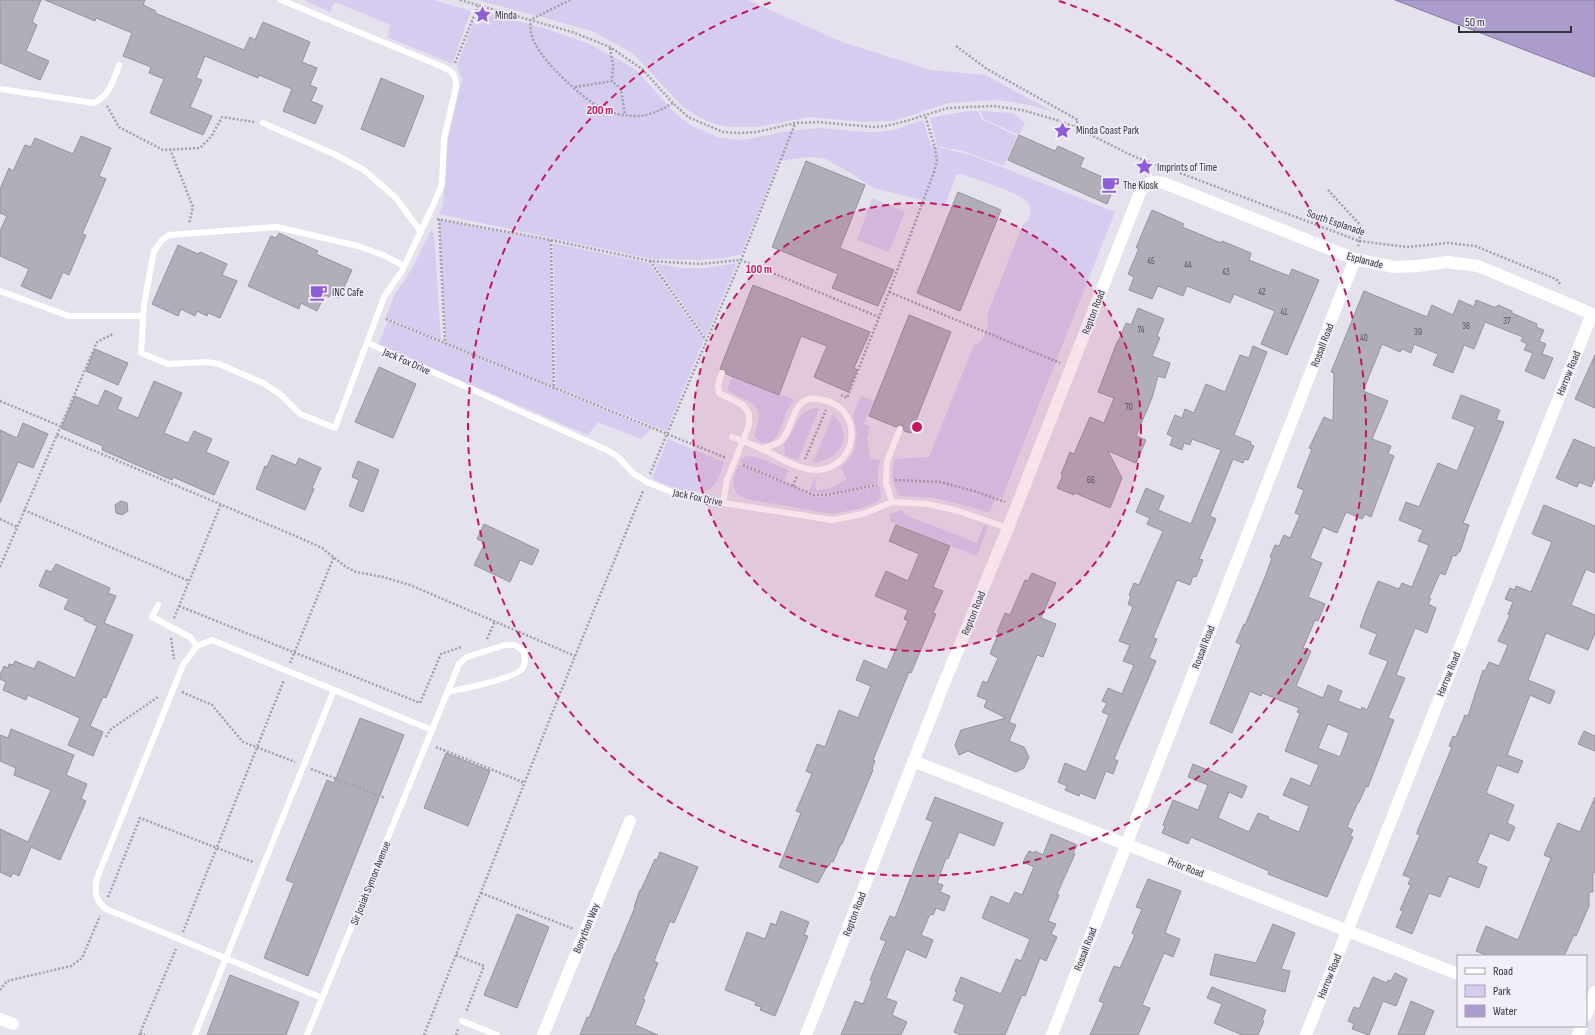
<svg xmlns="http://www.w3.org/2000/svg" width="1595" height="1035" viewBox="0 0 1595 1035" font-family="'Sofia Sans Condensed',sans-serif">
<rect width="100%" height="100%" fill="#e5e2ed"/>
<path fill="#d6ccef" d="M304 0H433L471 11 452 64 387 37 391 25 335 2 330 12Z
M478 0H748L842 42 931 70 985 75 1054 112 1029 105 997 100 948 103 894 121 862 122 811 117 756 127H726L709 122 694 114 681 105 634 54 592 31Z
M492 14 547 29 587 43 616 58 635 69 675 113 692 126 717 137 742 140 789 131 818 128 865 132H880L897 129 923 120 931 145 925 144 974 156 1115 212 1002 498 996 497 989 513 968 506 934 498 900 496C891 484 891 473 895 459L929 457 974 345 981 342 988 325 987 315 1023 224 1028 221C1030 216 1032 208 1028 203 1020 192 976 180 962 174L956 175 945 206 873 188 849 172 824 158 808 157 779 161 741 254 724 258 698 260 651 259 439 214 443 205 448 138 462 79 457 66 473 23C482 25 488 21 492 14Z
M968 111H978L981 119 1017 136 1004 166 963 151 937 146 930 118Z
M980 111 1013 113 1025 123 1019 135 984 119Z
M872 198 905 212 889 252 857 240Z
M439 220 550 241 553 387 446 343Z
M432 229 434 233 441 341 386 317 395 294 411 270Z
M553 243 649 263 704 340 666 431 556 387Z
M654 263 682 268H706L737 263 706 337Z
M388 321 651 429 641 439 598 422 588 435 378 345Z
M732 377 782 396 783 395 795 400C793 403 789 406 787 410 782 420 780 443 765 443 760 443 758 440 755 437 755 430 758 424 759 418 759 399 738 399 727 390Z
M861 396 874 401 864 424 870 426 867 439 870 459 880 460 878 470V483C860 487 827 498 809 491L815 478 816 491 832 487 847 479 841 468 849 459 854 451 857 433 853 415Z
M815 408 819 409 798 460 784 455 785 449 783 445C797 431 793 413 815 408Z
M833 414C854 436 841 460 813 463Z
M668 439 724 462C721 471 718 484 709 489 697 497 663 486 652 478Z
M746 456 757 457 788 470 784 481 739 462Z
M739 464 816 497H826L880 486 881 497 877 502 862 508 833 514 750 500C729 495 731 481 739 464Z
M902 510 906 515 977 543 984 525 988 527 977 556 891 522 889 514Z"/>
<path fill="#ab9ccd" stroke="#877ca0" d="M1395 0H1595V77Z"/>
<path fill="#b1aeb9" stroke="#96939d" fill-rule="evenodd" d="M0 0H41L32 22 37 25 26 51 49 61 40 80 0 63Z
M45 0H145L143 5 156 11 155 13 244 50 250 37 255 40 263 22 310 42 302 62 317 68 310 85 317 88 311 101 323 106 315 124 283 111 292 89 259 75 258 78 205 56 196 78 202 80 190 107 212 116 203 135 150 113 164 79 149 73 151 67 123 56 132 33 96 18 95 21Z
M381 78 424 96 404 147 361 129Z
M1019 135 1055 151 1058 146 1084 158 1080 167 1116 183 1107 204 1008 160Z
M81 136 111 148 99 176 106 179 82 234 86 235 69 275 63 272 51 299 21 286 29 269 0 256V231L7 216 0 213V189L9 168 13 171 25 145 31 147 35 138 73 154Z
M806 161 865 185 840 248 894 270 878 306 832 288 838 274 772 247Z
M958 192 1001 210 960 311 917 293Z
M1152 210 1184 224 1182 227 1221 243 1222 241 1251 253 1249 260 1289 276 1292 269 1319 280 1287 355 1261 344 1275 311 1234 294 1230 303 1187 286 1183 296 1158 286 1152 299 1129 290 1134 277 1128 274 1139 248H1136Z
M279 233 318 251 316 254 352 270 339 298 330 294 329 297 325 295 317 311 301 303 299 309 248 286 271 236 276 238Z
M178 245 198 254 200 252 227 264 222 275 237 281 220 318 208 313 207 316 197 311 195 316 181 309 178 316 152 304Z
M753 285 870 332 854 368 857 370 848 392 814 377 827 346 801 336 779 395 726 374 725 370 720 369Z
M1364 291 1427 317 1432 305 1453 315 1459 300 1474 307 1476 300 1494 307H1496L1498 305 1512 311V313L1537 324 1536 327 1544 330 1539 341 1546 344 1542 354 1553 358 1544 379 1525 371 1533 353 1524 350 1527 344 1521 341 1523 337 1485 322 1474 349 1464 345 1453 373 1433 365 1438 354 1414 344 1411 353 1402 349 1400 352 1382 344 1363 391 1388 401 1372 439 1391 446 1388 454 1394 456 1371 517 1365 514 1362 519 1346 512 1337 533 1323 527 1310 558 1322 563 1308 597 1325 604 1318 621 1315 620 1303 648 1311 651 1296 686 1323 698 1328 685 1342 691 1338 701 1361 710 1362 707 1367 710 1388 661 1369 654 1377 634 1360 627 1367 608 1378 581 1399 589 1402 583 1412 587 1429 545 1418 541 1423 530 1399 520 1406 502 1419 507 1438 463 1457 471 1475 427 1452 418 1461 395 1500 410 1496 420 1504 422 1463 523 1469 525 1460 552H1458L1456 556 1453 555 1445 575 1440 573 1429 598 1431 599 1428 604 1436 608 1427 633 1415 628 1396 675 1405 678 1388 718 1394 720 1368 787 1366 786 1359 802H1358L1347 827 1353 830 1350 836 1353 837 1327 897 1268 874 1269 871 1191 837 1188 844 1162 833 1165 826 1163 825 1173 800 1198 810 1208 785 1188 777 1193 764 1247 786 1242 798 1229 792 1218 818 1249 832 1258 813 1269 817 1268 819 1299 832 1309 806 1283 795 1291 778 1310 786 1319 765 1285 751 1300 713 1297 712 1299 708 1262 693 1261 696 1250 691 1232 733 1210 723 1241 645 1236 642 1244 624 1245 625 1265 577 1272 558 1270 557 1275 545 1279 546 1284 535 1290 538 1300 515 1295 513 1304 490 1297 487 1312 449 1309 448 1324 417 1333 421 1334 373 1331 372ZM1328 724 1349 733 1340 757 1318 748Z
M1138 308 1164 319 1157 336 1160 338 1152 356 1170 363 1165 378 1158 376 1152 398 1136 436 1146 440 1136 463 1108 451 1122 478 1110 508 1075 493 1074 495 1057 488 1063 475 1061 474 1070 452 1074 454 1090 417 1104 423 1114 398 1098 392 1117 342H1118L1126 323 1131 325Z
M909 315 951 332 911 433 904 431 902 425H899L896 427 869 416Z
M1253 346 1267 352 1234 435 1251 442 1250 444 1254 446 1248 460 1245 459 1243 463 1233 459 1210 516 1216 519 1199 559 1203 560 1196 577 1193 576 1190 585 1177 580 1153 638 1157 639 1149 658 1156 661 1114 759 1118 761 1113 774 1106 771 1095 799 1080 793 1079 796 1065 790 1067 786 1058 782 1065 763 1086 772 1109 715 1102 712 1107 703 1102 701 1108 688 1122 694 1134 665 1123 661 1130 645 1119 641 1133 607 1128 604 1131 596 1129 595 1134 583 1139 585 1163 531 1147 524 1150 518 1136 512 1146 488 1164 496 1158 510 1191 524 1221 450 1192 439 1190 445 1184 443 1182 450 1170 445 1173 437 1167 434 1175 415 1182 418 1185 409 1194 413 1206 384 1225 392 1240 355 1249 358Z
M95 349 128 363 118 385 86 371Z
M1595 355V408L1575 399Z
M379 367 416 384 393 438 355 422Z
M154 381 182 393 164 433 188 443 194 431 212 439 206 452 229 462 214 495 173 477 172 480 102 450 103 446 61 428 75 396 98 406 105 390 122 398 117 409 138 418Z
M23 423 48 434 33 468 18 462 0 503V430L17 438Z
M1574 439 1595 448V478L1591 487 1579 482 1577 487 1556 478Z
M272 455 296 465 299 458 321 468 312 488 314 489 305 510 256 489 265 466 267 467Z
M358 461 379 470 363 512 349 506 359 480 352 477Z
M121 501 127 503 128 511 122 515 116 513 115 505Z
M1544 505 1595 526V573L1586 569 1571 605 1595 615V633L1588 650 1546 633 1528 680 1555 691 1550 704 1530 695 1507 755 1523 761 1518 773 1497 765 1486 793 1514 805 1507 823 1515 827 1509 841 1490 833 1477 863 1487 867 1479 888 1449 876 1440 897 1429 893 1412 934 1396 927 1403 911 1400 910 1411 885 1408 884 1411 878 1403 875 1420 835 1417 834V832L1452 747 1449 746 1453 736 1456 737 1465 715 1468 716 1483 670 1485 671 1489 662 1499 666 1508 645 1498 641 1510 615 1508 614 1513 602 1505 599 1510 588 1515 590 1516 586 1531 592 1552 542 1532 534Z
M484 524 539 550 532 565 520 560 510 582 474 565 485 543 477 539Z
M896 525 950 546 933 587 943 591 933 613 936 614 911 673 909 672 890 718 873 760 875 761 872 769 873 770 842 844H841L833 862 831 861 829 866H827L818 883 779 867 801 813 796 811 812 774 806 771 817 744 825 747 839 710 858 718 871 686 856 680 864 660 887 670 908 621 904 619 908 610 875 596 886 571 908 581 919 554 889 541Z
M56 564 110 588 108 593 116 596 104 623 133 635 106 698 103 697 90 726 103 732 93 756 68 745 80 718 28 695 26 700 3 690 6 682 0 679V675L4 666 8 668 9 664 13 665 15 661 34 669 38 661 75 678 97 626 84 620 85 618 64 609 69 599 39 586 46 570 51 572Z
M1032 573 1056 583 1041 618 1056 624 1043 657 1037 655 1009 722 1016 725 1009 741 1024 747 1029 757 1024 768 1016 772 968 751 959 755 955 745 961 730 1006 718 984 707 987 700 977 696 983 681 987 683 998 658 990 654 999 632H997L1005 613 1010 615 1025 580 1028 581Z
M360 718 404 735 308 976 264 958 294 883 286 880 327 780 334 783Z
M11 729 74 755 66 775 87 784 81 799 86 801 60 860 31 847 19 876 13 873 11 877 0 872V829L28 842 51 790 14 775 16 768 0 761V735L8 738Z
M1584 731 1595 736V751L1578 744Z
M446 753 490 771 468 826 424 808Z
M935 797 1003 823 994 846 959 832 948 859 946 858 937 883 943 885 940 892 950 896 944 911 936 908 933 915 930 914 921 935 933 940 926 958 906 949 886 998 897 1002 892 1015 907 1022 901 1035H841L855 1001 863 1004 872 981 870 980 886 941 880 939 890 916 895 918 918 859 933 822 926 819Z
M1595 797V873L1593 872V892H1589V906L1576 936 1574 935 1564 956H1488L1476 951 1486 926 1518 940 1551 858 1544 855 1558 823 1580 832Z
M1051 834 1077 845 1073 853 1075 854 1057 894 1059 895 1048 921 1056 924 1051 934 1057 937 1046 961 1040 958 1025 996 1022 995 1005 1035H961L954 1032 965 1005 953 1000 957 992 955 991 961 977 1001 994 1016 959 1021 961 1030 939 982 918 991 896 1009 904 1015 892 1022 895 1034 867 1023 862 1029 851 1034 853 1035 851 1043 855Z
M660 852 698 867 674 923 670 921 654 961 658 963 643 999 645 1000 635 1025 658 1035H580L587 1017 589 1018 615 953H616L635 907H634L640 890H641L655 859 657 860Z
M1148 879 1181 891 1165 933 1180 939 1173 957 1164 953 1142 1005 1150 1008 1138 1035H1090L1104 1003 1099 1001 1114 966 1120 968 1135 935 1132 933 1142 909 1136 907Z
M781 911 809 922 804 935 808 936 775 1016 760 1010 761 1007 755 1005 756 1002 725 990 747 932 765 939 771 923 776 925Z
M517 914 549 927 517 1008 484 995Z
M1273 924 1295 933 1281 969 1290 971 1285 992 1210 975 1215 954 1256 963Z
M1395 973 1407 979 1396 1006 1383 1001 1369 1035 1352 1029 1354 1024 1348 1021 1354 1007 1359 1009 1373 977 1387 983 1388 980 1391 981Z
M230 975 299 1002 286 1035H207Z
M1212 987 1266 1010 1262 1020 1264 1021 1258 1035H1242L1214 1023 1222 1004 1207 998Z
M1411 1001 1434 1011 1424 1035H1398Z"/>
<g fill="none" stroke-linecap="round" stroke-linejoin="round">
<path stroke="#a19fa8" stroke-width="2.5" stroke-dasharray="2 2" stroke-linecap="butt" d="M460 0 572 32 610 47 642 69 673 103 688 117 723 132 740 133 757 132 795 123 818 122 873 127 886 126 906 121 948 108 994 106 1022 110 1060 121 1075 127 1135 157 1168 169
M570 0 530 20C531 24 530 29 531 33 536 57 579 95 600 108 610 113 624 116 636 116 650 116 661 110 673 103
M956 46 987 69 1078 120 1075 127
M610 48 613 65 612 81
M455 63 478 6
M575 87 612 81 621 89 625 115
M107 106 119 127 163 150 200 148 211 137 222 117 254 122
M170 149 193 207 189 224
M1180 173 1359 241 1407 247 1448 243 1475 246 1556 279 1561 285
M1328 190 1362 227 1358 247
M437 219 551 240 650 261 700 264 741 260 879 317
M439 219 445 344
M551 240 554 389
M650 261 706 340
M889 292 1060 363
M386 319 726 458
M841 395 847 398 889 292 934 172 937 161 935 148 925 115
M0 401 60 426
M57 435 300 538 322 548 346 567 356 572 383 577 410 585 575 656
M805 459 826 410
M743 465 814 495H827L877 485
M650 474 741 260 795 124
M895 480 940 482 974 491 1005 502
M793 486 797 476
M24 510 189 581
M0 519 17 527
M0 567 97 342 113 334
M179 606 420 703 441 654 461 647
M174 618 221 504
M171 638 174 659
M487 639 495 621
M290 663 334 557
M182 692 212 705 243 742 295 762
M106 737 111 729 158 697
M436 747 525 783
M311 769 385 798
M481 893 574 929
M108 897 140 818 253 862
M183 932 284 680
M456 955 484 966 466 1012
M0 990 7 981 71 966 82 958 100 916
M140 1033 145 1035
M139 1035 176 949
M424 1035 575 656 643 491
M456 1035 458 1029"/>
<path stroke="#fff" stroke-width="6" d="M281 0 443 67C454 72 456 76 456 87L444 139 442 184 436 199 402 271 384 297 335 428 300 414 280 394 263 383 219 364 206 362 168 364 141 353 144 304 154 251 162 240 169 235 277 227 358 246 383 255 404 266
M0 89 94 103C110 95 113 81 119 65
M263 123 334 154 364 170 396 198 421 232
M0 291 69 316H143
M368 343 607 450 618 457 634 474 647 482 674 493 723 503 832 520 863 514 892 502 927 504 955 510 1008 528
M722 373 718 384 719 393 743 405 749 414V425L727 480 723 503
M732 437C742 441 751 444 760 448 778 456 797 470 817 470 854 469 866 417 830 402 824 400 815 397 809 399 789 405 794 435 776 444 771 446 766 447 761 449
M892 502 886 483 887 461 900 429
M158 605 152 617 190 637 197 646
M322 998 106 909C95 900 94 891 97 878L183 665 197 646 212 640 432 730
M462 1021 497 1035
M195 1035 334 690
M307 1035 459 664 467 657 505 645H515L524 651C525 658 526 664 522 669 514 679 462 689 447 692"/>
<path stroke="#fff" stroke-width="12" d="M913 761 1458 974
M1586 1015 1595 992
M0 1019 13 1024
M543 1035 630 821
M806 1035 943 686 1008 528 1141 190C1150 181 1151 181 1164 183L1355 259 1394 267 1418 266 1447 262 1478 266 1595 315
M1052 1035 1355 259
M1306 1035 1592 314
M1578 1035 1582 1026"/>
</g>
<circle cx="917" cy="427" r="224" fill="#c2185b" fill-opacity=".12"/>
<g fill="none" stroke="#c2185b" stroke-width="2" stroke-dasharray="7 5">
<circle cx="917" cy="427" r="224"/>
<path d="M1059 1A449 449 0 1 1 775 1"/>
</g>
<defs>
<symbol id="sight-bare" viewBox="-9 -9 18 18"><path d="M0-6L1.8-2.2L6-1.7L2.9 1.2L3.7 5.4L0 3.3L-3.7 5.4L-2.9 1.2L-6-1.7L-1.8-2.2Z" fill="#8e5ed8" stroke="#f2effa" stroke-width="2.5" paint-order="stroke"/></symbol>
<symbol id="cafe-bare" viewBox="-9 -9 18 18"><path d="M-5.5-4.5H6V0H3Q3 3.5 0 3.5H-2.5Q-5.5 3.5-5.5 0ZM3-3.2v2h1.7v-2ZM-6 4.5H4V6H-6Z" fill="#8e5ed8" stroke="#f2effa" stroke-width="2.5" paint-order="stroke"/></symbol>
</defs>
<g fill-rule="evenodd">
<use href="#sight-bare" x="470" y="2" width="25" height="25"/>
<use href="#sight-bare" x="1050" y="118" width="25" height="25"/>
<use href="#sight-bare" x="1132" y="154" width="25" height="25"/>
<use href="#cafe-bare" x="1098" y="172" width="25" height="25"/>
<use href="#cafe-bare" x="306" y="280" width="25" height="25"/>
</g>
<g text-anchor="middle" stroke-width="3" stroke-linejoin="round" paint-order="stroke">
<g font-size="9" fill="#525157">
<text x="1151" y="264">45</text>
<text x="1188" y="268">44</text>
<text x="1226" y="275">43</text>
<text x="1262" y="295">42</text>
<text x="1284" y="315">41</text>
<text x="1507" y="324">37</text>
<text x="1466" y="329">38</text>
<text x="1141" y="333">74</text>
<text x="1418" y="335">39</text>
<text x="1364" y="341">40</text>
<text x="1129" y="410">70</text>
<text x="1091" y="483">66</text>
</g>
<g font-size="11" fill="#333236" stroke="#f2effa" text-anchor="start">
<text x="495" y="19">Minda</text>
<text x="1076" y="134">Minda Coast Park</text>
<text x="1157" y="171">Imprints of Time</text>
<text x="1123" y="189">The Kiosk</text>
<text x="332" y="296">INC Cafe</text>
</g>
<g font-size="11" fill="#333236" stroke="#f2effa">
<text transform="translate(1336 222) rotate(19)" y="4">South Esplanade</text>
<text transform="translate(1365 260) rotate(15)" y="4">Esplanade</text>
<text transform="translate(1093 312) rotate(-69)" y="4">Repton Road</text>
<text transform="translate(1322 345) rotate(-69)" y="4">Rossall Road</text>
<text transform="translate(407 361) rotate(24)" y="4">Jack Fox Drive</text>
<text transform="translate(1568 373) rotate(-68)" y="4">Harrow Road</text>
<text transform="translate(698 497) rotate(12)" y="4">Jack Fox Drive</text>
<text transform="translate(973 613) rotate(-68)" y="4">Repton Road</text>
<text transform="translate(1203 647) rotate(-69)" y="4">Rossall Road</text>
<text transform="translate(1448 674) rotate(-68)" y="4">Harrow Road</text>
<text transform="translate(1186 867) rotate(21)" y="4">Prior Road</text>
<text transform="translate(370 883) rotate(-68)" y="4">Sir Josiah Symon Avenue</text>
<text transform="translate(854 914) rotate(-69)" y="4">Repton Road</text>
<text transform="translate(586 928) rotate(-68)" y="4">Bonython Way</text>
<text transform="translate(1085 949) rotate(-69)" y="4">Rossall Road</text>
<text transform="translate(1329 976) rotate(-68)" y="4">Harrow Road</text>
</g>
</g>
<circle cx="917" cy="427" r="6" fill="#c2185b" stroke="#f2effa" stroke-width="2"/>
<g font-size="12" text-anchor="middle" font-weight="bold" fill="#c2185b" stroke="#f2effa" stroke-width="3" stroke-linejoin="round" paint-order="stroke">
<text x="600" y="114">200 m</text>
<text x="759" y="273">100 m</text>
</g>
<rect x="1457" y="955" width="130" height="72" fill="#f2effa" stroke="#a6a3ac"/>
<rect x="1465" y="968" width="20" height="6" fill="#ffffff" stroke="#a6a3ac"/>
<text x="1493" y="975" font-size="12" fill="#333236">Road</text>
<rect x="1465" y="985" width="20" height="12" fill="#d6ccef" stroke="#a6a3ac"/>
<text x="1493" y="995" font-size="12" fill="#333236">Park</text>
<rect x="1465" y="1005" width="20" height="12" fill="#ab9ccd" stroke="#a6a3ac"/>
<text x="1493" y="1015" font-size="12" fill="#333236">Water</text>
<path d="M1459 26v6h112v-6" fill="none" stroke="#333236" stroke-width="2"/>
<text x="1465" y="26" font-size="12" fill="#333236" stroke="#f2effa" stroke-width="3" paint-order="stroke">50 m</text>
</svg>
